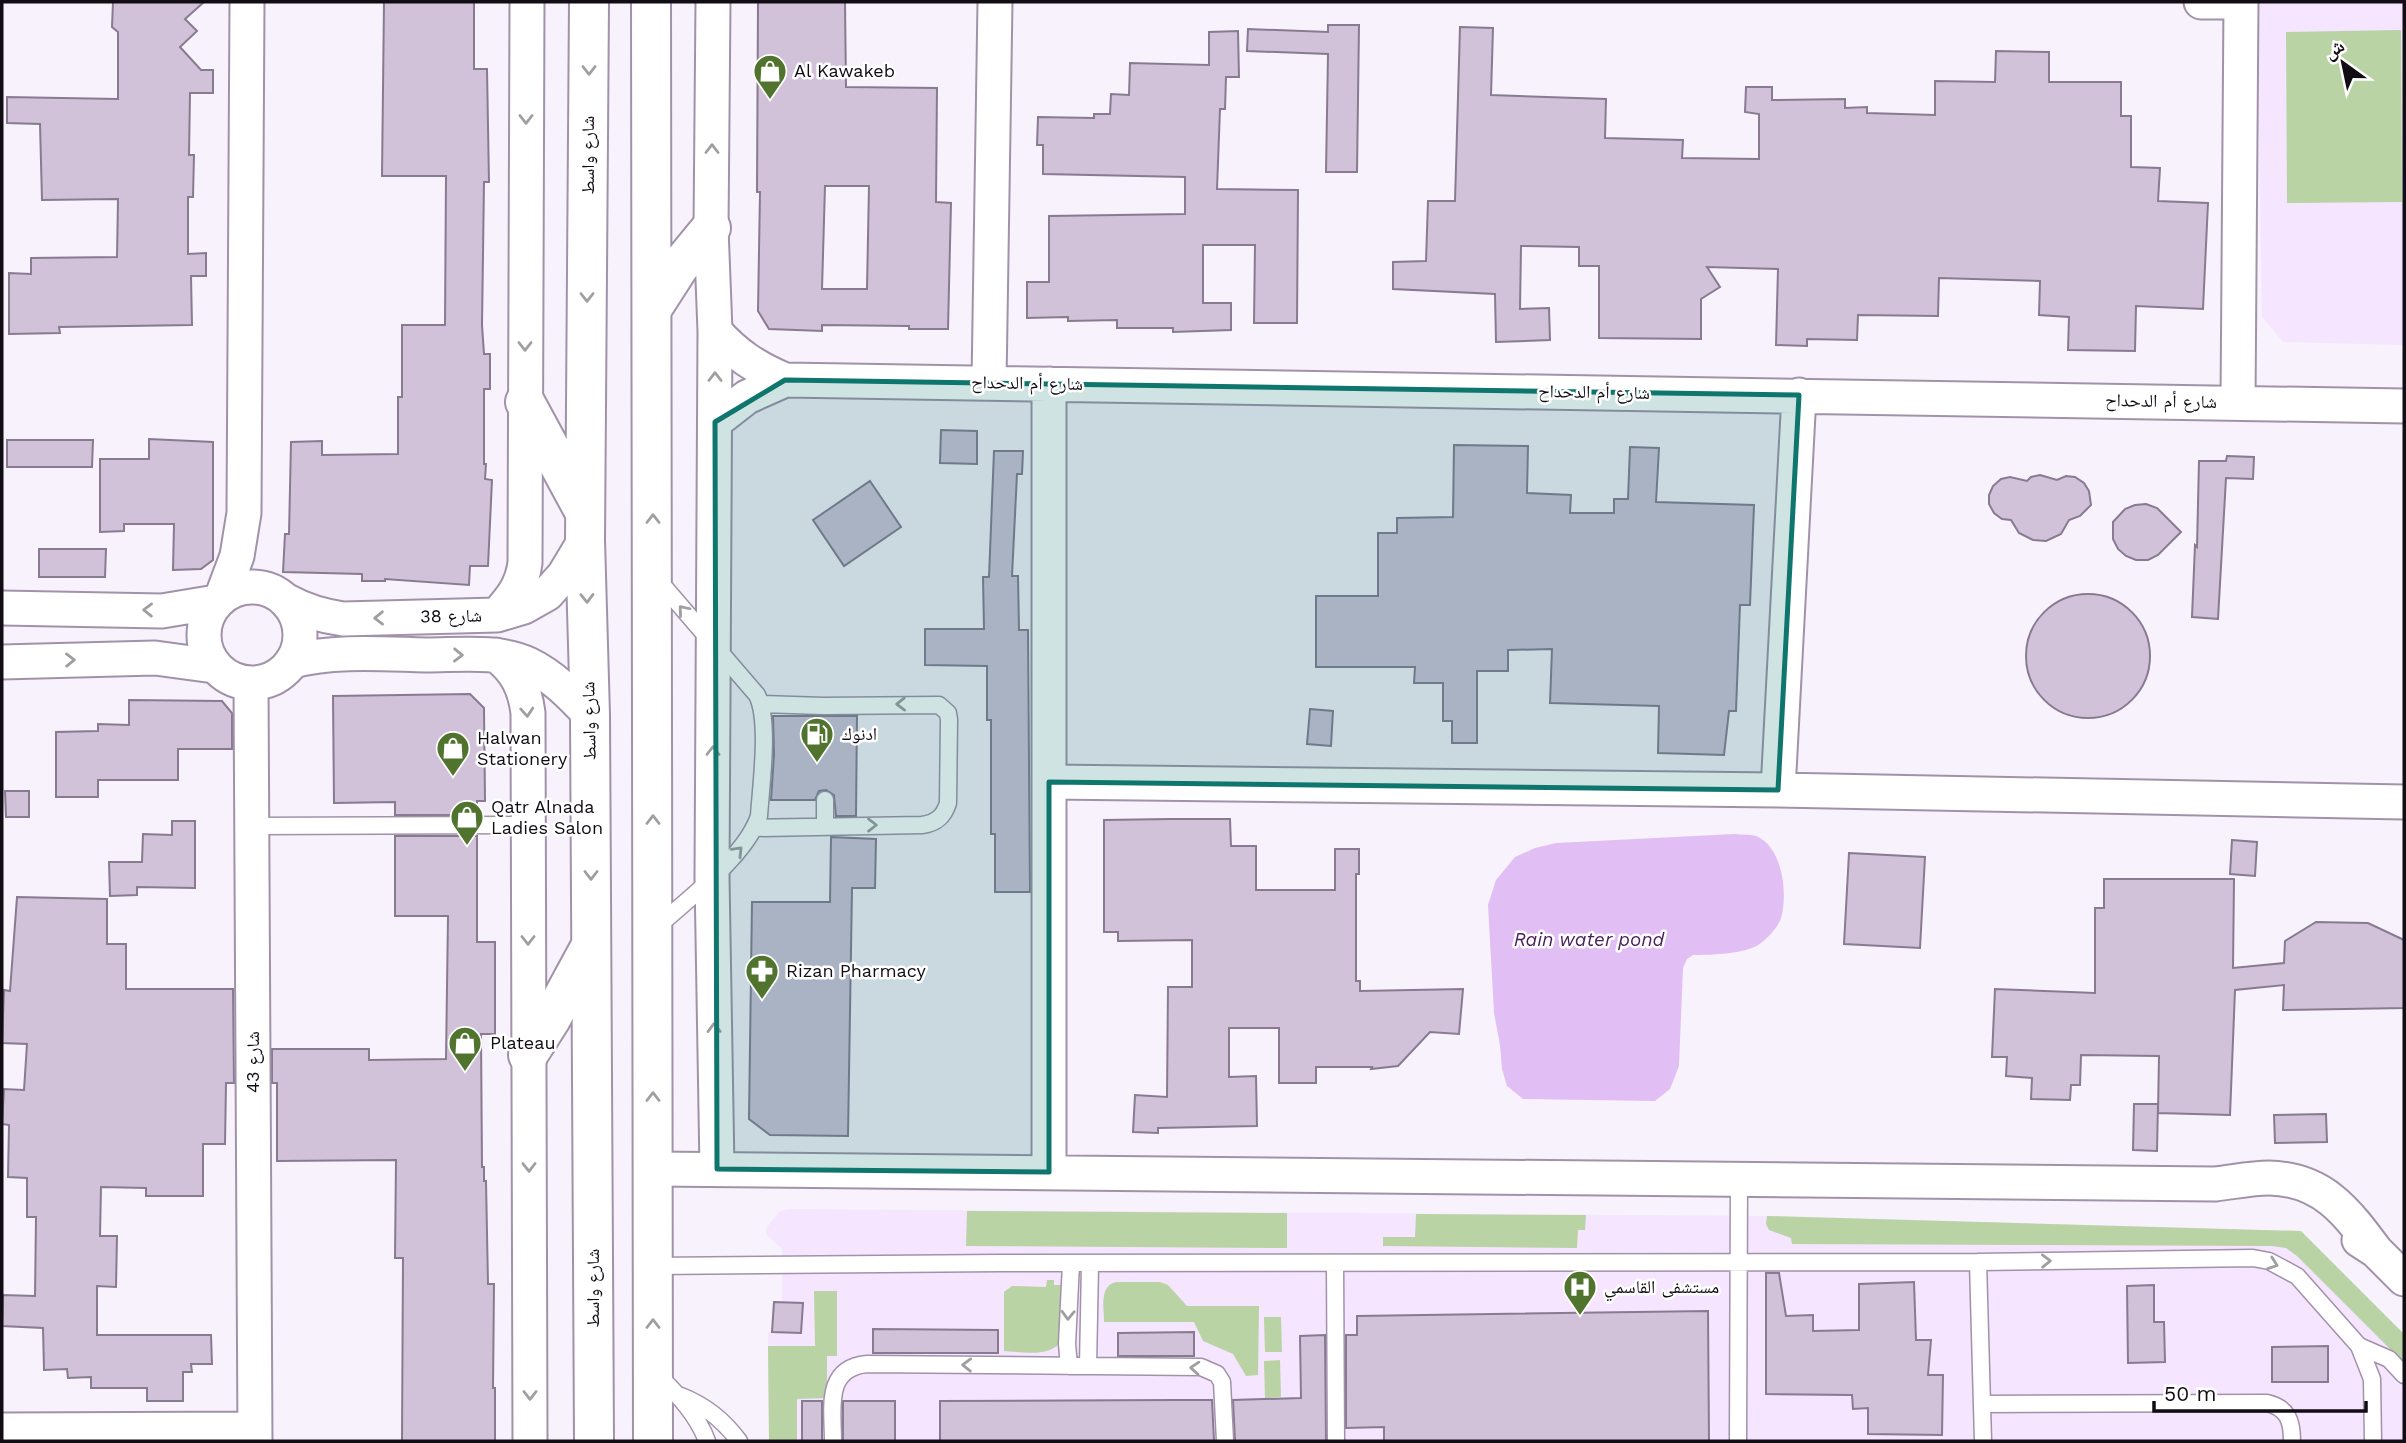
<svg xmlns="http://www.w3.org/2000/svg" width="2406" height="1443" viewBox="0 0 2406 1443" font-family="'Work Sans','Noto Naskh Arabic',sans-serif">
<rect width="100%" height="100%" fill="#f8f2fc"/>
<path fill="#f5e5fe" d="M2257 2H2404V345L2283 342 2262 317Z
M789 1209 1767 1216 2301 1231 2404 1334V1441H769L768 1332H772L774 1301 782 1302V1249L766 1234 767 1227 780 1211Z"/>
<path fill="#b9d3a5" d="M2401 30 2402 202 2287 203 2286 32Z
M967 1211 1287 1213V1248L966 1246Z
M1416 1214 1586 1215 1585 1230H1578L1577 1248 1383 1246V1237H1415Z
M1767 1216 2301 1231 2404 1334V1363L2297 1256 2286 1248 2272 1246 1792 1244 1791 1238 1769 1230 1766 1224Z
M1047 1280H1054V1285H1063V1340C1050 1358 1023 1352 1004 1351V1292L1012 1286 1046 1287Z
M1116 1282H1160L1168 1285 1187 1306H1259L1258 1375 1246 1376 1233 1354 1203 1341 1194 1322H1104C1104 1308 1099 1286 1116 1282Z
M814 1291H837V1356H827V1398L797 1399V1441H769L768 1346H815Z
M1281 1317 1282 1352H1265L1264 1317Z
M1280 1360 1281 1397 1265 1398 1264 1361Z"/>
<path fill="#e1bff4" d="M1734 834C1741 835 1750 834 1756 836 1783 847 1788 894 1781 918 1778 927 1769 937 1761 943 1747 954 1711 955 1693 955L1687 959 1683 968 1679 1066 1670 1089 1655 1101 1523 1099 1507 1086 1502 1069 1500 1045 1494 1013 1488 905 1496 880 1515 857 1535 848 1556 843Z"/>
<path fill="#d1c2da" stroke="#887a90" stroke-width="2" fill-rule="evenodd" d="M113 2H204L185 19 197 31 180 47 201 70H213V93H190L189 155H194L193 197H188V254L206 253V276H191L192 325 59 327 60 333 9 334V273L31 274V258L117 257 118 199 42 200 40 124 7 123V97L118 99V32L112 27Z
M384 2H474V69H487L489 182H484L482 325 484 354H490V389H484V464H486L485 479 492 480 488 566H470L469 585 385 579V581H362V574L283 572 285 534H289L291 442 322 441V455L398 454V397H402V325H445L446 176H382Z
M758 2H845L846 87 937 88 936 202 951 203 948 329H909V326L822 325V331L769 329 758 311 760 192H757ZM825 186H869L867 289H822Z
M1328 25H1359L1357 172H1326L1328 54 1247 51 1248 29 1328 32Z
M1460 27 1493 28 1491 95 1606 99 1605 138 1683 140 1682 158 1759 159V114L1745 112 1746 87H1772V100L1845 99V108L1867 107V113L1935 115V81L1995 82 1996 51 2049 52V82H2121V116H2131V167L2160 168 2158 201 2208 203 2203 309 2136 306 2135 351 2068 350 2069 317 2039 315 2040 281 1939 278 1938 316 1858 315 1857 340 1807 339V346L1776 345 1778 269 1707 267 1720 287 1701 299V339L1599 338V266H1579V247L1521 246 1520 309 1549 308 1550 340 1496 342 1495 294 1393 289V262L1426 261 1428 201H1455Z
M1238 31 1239 77H1226L1225 109H1220L1217 189 1298 190 1297 323H1254L1255 245H1203V303H1231V330L1173 332V328H1117V320L1068 321V317L1027 318V282H1049V216L1185 214V177L1043 174V145H1037L1038 117 1094 118V114H1110L1111 94 1129 95 1130 63 1209 65V32Z
M941 430 977 431V464L940 463Z
M149 439 213 442V560L201 569 173 570 174 524H124V531L100 532V459H149Z
M7 440H93L92 467H7Z
M1454 445 1528 446 1527 493 1571 495 1570 513H1614V499H1628L1630 447 1659 448 1656 502 1754 505 1750 605H1740L1736 711H1729L1724 755 1658 753 1659 706 1550 703 1552 649 1508 650V671H1477V743H1452V721H1443V683H1414L1415 667H1316V596H1378V533H1397V518L1453 517Z
M994 451H1023L1022 474H1017L1012 576H1018L1019 630H1028L1030 892H995V834H991V720H987V666L925 665V629H984L983 577H989Z
M2227 456 2254 457 2253 479 2226 478 2218 619 2192 617 2195 545 2197 547 2199 461H2226Z
M2040 475 2057 480 2066 476 2075 477 2084 483 2089 491 2091 505 2080 516 2069 520 2061 534 2046 541 2033 540 2019 533 2011 520 2002 519 1994 513 1989 504V495L1993 486 2001 479 2010 477 2027 481 2031 477Z
M870 481 901 527 844 566 813 520Z
M2146 504 2157 508 2181 532 2158 555 2148 560H2136L2126 556 2118 549 2113 539V522L2125 509 2135 505Z
M39 549H106L105 577H39Z
M2026 656a62 62 0 1 1 124 0a62 62 0 1 1-124 0Z
M470 694 484 708 485 801H477V815H395V802L334 803 333 696Z
M129 700 222 701 232 713V749H178V780H98V797H56V732L98 731V724L129 725Z
M1310 709 1333 711 1331 746 1307 744Z
M773 716H857L856 816H836L834 795 826 790 819 791 815 800H771L774 754Z
M5 791H29V817H6Z
M1170 819H1230L1231 846H1256V890H1335V849H1359V874H1356V981H1360V991L1463 989 1459 1034 1430 1032 1398 1066 1371 1069 1372 1067H1316V1083H1279V1028H1229V1077L1256 1076 1257 1126 1158 1128V1133L1133 1132 1135 1095 1167 1097 1168 987H1192V940L1118 941V932H1104V820Z
M172 821H195V888L137 887V895L110 896 109 862H142L143 834 172 835Z
M395 836H477V942H495V1034H481L482 1167H484V1181H486L488 1284H494L493 1388H495V1441H402L403 1258H395L396 1160 277 1161V1083H272V1049H369V1060L446 1059 448 916H395Z
M831 837 876 839 875 888H852L848 1136 770 1135 749 1119 752 902H830Z
M2232 840 2257 842 2255 876 2230 874Z
M1849 853 1925 857 1920 948 1844 944Z
M2104 879H2234L2233 968 2284 963 2285 941 2316 922 2368 923 2404 940V1008L2283 1010 2284 985 2235 990 2230 1115 2158 1113 2159 1056 2081 1055 2080 1085H2071L2070 1100 2031 1099 2032 1078 2006 1076 2007 1057H1992L1995 989 2095 993V908H2104Z
M17 897 107 899V944H126V989H233L234 1083H226L225 1144H203V1196H146V1188L101 1187 100 1236H117L116 1287 97 1286V1335H211L212 1364H191L192 1372H183V1401H147V1388H91V1377L68 1378 67 1369 44 1370 43 1328 2 1326 3 1295 35 1296 36 1217H27V1178L8 1177 9 1125 2 1124 4 1089 24 1090 27 1044 2 1043 4 990 10 991Z
M2134 1104H2158L2157 1151 2133 1150Z
M2326 1114 2327 1142 2275 1143 2274 1115Z
M1766 1273H1779L1786 1316 1813 1315V1331L1859 1330V1284L1914 1282 1916 1340H1931L1928 1375H1943L1942 1435 1868 1434V1408L1853 1409 1852 1395 1766 1394Z
M2154 1285V1322H2164L2165 1362 2128 1363 2127 1286Z
M774 1302 803 1303 801 1333 772 1332Z
M1708 1311 1709 1441H1384V1427L1346 1428V1335H1357V1316Z
M873 1329 998 1330V1353H873Z
M1194 1332V1356H1118V1333Z
M1325 1335 1326 1441H1235L1233 1400 1301 1398 1300 1336Z
M2328 1346V1382H2272V1347Z
M1174 1400H1212L1214 1441H940V1401Z
M802 1401H822V1441H802Z
M843 1401H895V1441H843Z"/>
<g fill="none" stroke-linecap="round" stroke-linejoin="round">
<defs>
<path id="service" d="M825 800V826
M252 826 528 825
M755 828 922 825C937 823 944 816 948 803L949 720 948 713 939 705 823 706 762 704
M657 927C689 898 746 856 759 816 761 785 770 721 757 695L659 581
M1978 1262 1983 1441
M1335 1264 1336 1441
M653 1266 1000 1263 1978 1262 2253 1258 2269 1261 2297 1276 2359 1346 2372 1379 2373 1441
M2359 1346 2389 1359 2404 1375
M1069 1366 1067 1344 1071 1264
M1088 1366 1090 1265
M657 1374C677 1394 697 1414 707 1441
M681 1396C706 1406 723 1420 739 1441
M1982 1404 2267 1403C2288 1408 2292 1421 2292 1441
M833 1441C833 1409 824 1368 867 1364L1201 1367 1217 1374 1222 1382 1225 1441
M1738 1441 1739 1178"/>
<path id="minor" d="M713 2 711 228 715 331 712 877 717 1169
M2201 2H2241
M715 331C735 354 756 368 785 380L2404 406
M989 383 995 2
M1049 384V1172
M2238 403 2241 2
M715 422 747 397 785 380
M204 635a48 48 0 1 1 96 0a48 48 0 1 1-96 0Z
M222 596 237 556 244 513 247 2
M287 601C305 611 322 616 343 619L497 615 524 607 547 594 564 575 585 540
M2 608 162 611 216 602
M497 615C512 598 522 586 525 563L527 2
M496 655C516 670 525 688 528 713L530 1441
M292 661C336 650 382 654 426 655 459 655 498 650 528 664 553 676 571 695 590 715
M2 662 155 658 214 666
M251 683 255 1441
M1049 782 1778 790 2404 802
M1778 790 1799 395
M653 1169 2215 1184C2233 1182 2252 1178 2269 1178 2323 1179 2347 1212 2376 1251
M2359 1240 2376 1251 2404 1279
M2 1430 255 1429"/>
<path id="primary" d="M589 2 585 540 590 715 594 1441
M651 2 653 1441
M652 309 679 267 711 228
M525 402 584 511
M528 1055 551 1019 589 949"/>
</defs>
<use href="#service" stroke="#a192a9" stroke-width="19"/>
<use href="#minor" stroke="#a192a9" stroke-width="37"/>
<use href="#primary" stroke="#a192a9" stroke-width="42"/>
<use href="#service" stroke="#fff" stroke-width="16"/>
<use href="#minor" stroke="#fff" stroke-width="33"/>
<use href="#primary" stroke="#fff" stroke-width="38"/>
</g>
<defs><path id="oneway-chevron" d="M-2-3.5L2.5 0L-2 3.5" fill="none" stroke-width="1.6" stroke-linecap="round" stroke-linejoin="round" transform="scale(1.75)"/></defs>
<g stroke="#a09ea1">
<use href="#oneway-chevron" transform="translate(589 70) rotate(90)"/>
<use href="#oneway-chevron" transform="translate(526 119) rotate(90)"/>
<use href="#oneway-chevron" transform="translate(712 149) rotate(-90)"/>
<use href="#oneway-chevron" transform="translate(587 297) rotate(90)"/>
<use href="#oneway-chevron" transform="translate(525 346) rotate(90)"/>
<use href="#oneway-chevron" transform="translate(715 377) rotate(-90)"/>
<use href="#oneway-chevron" transform="translate(653 519) rotate(-90)"/>
<use href="#oneway-chevron" transform="translate(587 598) rotate(89)"/>
<use href="#oneway-chevron" transform="translate(148 610) rotate(-179)"/>
<use href="#oneway-chevron" transform="translate(683 610) rotate(-130)"/>
<use href="#oneway-chevron" transform="translate(379 618) rotate(179)"/>
<use href="#oneway-chevron" transform="translate(458 655) rotate(1)"/>
<use href="#oneway-chevron" transform="translate(70 660) rotate(-1)"/>
<use href="#oneway-chevron" transform="translate(901 704) rotate(179)"/>
<use href="#oneway-chevron" transform="translate(527 712) rotate(86)"/>
<use href="#oneway-chevron" transform="translate(713 751) rotate(-90)"/>
<use href="#oneway-chevron" transform="translate(653 820) rotate(-90)"/>
<use href="#oneway-chevron" transform="translate(872 825)"/>
<use href="#oneway-chevron" transform="translate(738 851) rotate(-46)"/>
<use href="#oneway-chevron" transform="translate(591 875) rotate(90)"/>
<use href="#oneway-chevron" transform="translate(528 940) rotate(90)"/>
<use href="#oneway-chevron" transform="translate(714 1028) rotate(-91)"/>
<use href="#oneway-chevron" transform="translate(653 1097) rotate(-90)"/>
<use href="#oneway-chevron" transform="translate(529 1167) rotate(90)"/>
<use href="#oneway-chevron" transform="translate(2046 1261) rotate(-1)"/>
<use href="#oneway-chevron" transform="translate(2273 1264) rotate(20)"/>
<use href="#oneway-chevron" transform="translate(1068 1315) rotate(92)"/>
<use href="#oneway-chevron" transform="translate(653 1324) rotate(-90)"/>
<use href="#oneway-chevron" transform="translate(967 1365) rotate(-179)"/>
<use href="#oneway-chevron" transform="translate(1195 1368) rotate(-176)"/>
<use href="#oneway-chevron" transform="translate(530 1395) rotate(90)"/>
</g>
<path fill="#0f766e" fill-opacity="0.2" stroke="#0f766e" stroke-width="5" stroke-linejoin="round" d="M785 380 1799 395 1778 790 1049 782V1172L717 1169 715 422Z"/>
<defs>
<symbol id="shop-pin" viewBox="-11 -11 22 30"><path d="M0 17L-7.5 6A9.5 9.5 0 1 1 7.5 6Z" fill="#50742d" stroke="#fff"/><path d="M-5-2.5h2.3a2.7 3.5 0 0 1 5.4 0H5L5.5 6h-11ZM-1.5-2.5h3a1.5 2.3 0 0 0-3 0Z" fill="#fff"/></symbol>
<symbol id="fuel-pin" viewBox="-11 -11 22 30"><path d="M0 17L-7.5 6A9.5 9.5 0 1 1 7.5 6Z" fill="#50742d" stroke="#fff"/><path d="M-5.5-6h7V0h2V4h1.3V-2.5L3-4.5l.8-.8L6-3V5H2.5V1h-1V6h-7ZM-4.2-4.7v3.2H.2V-4.7Z" fill="#fff"/></symbol>
<symbol id="pharmacy-pin" viewBox="-11 -11 22 30"><path d="M0 17L-7.5 6A9.5 9.5 0 1 1 7.5 6Z" fill="#50742d" stroke="#fff"/><path d="M-2-6h4v4h4v4h-4v4h-4v-4h-4v-4h4Z" fill="#fff"/></symbol>
<symbol id="hospital-pin" viewBox="-11 -11 22 30"><path d="M0 17L-7.5 6A9.5 9.5 0 1 1 7.5 6Z" fill="#50742d" stroke="#fff"/><path d="M-5-5h3v3.5h4V-5h3V5h-3V1.5h-4V5h-3Z" fill="#fff"/></symbol>
</defs>
<g fill-rule="evenodd">
<use href="#shop-pin" x="751" y="52" width="38" height="52"/>
<use href="#fuel-pin" x="798" y="715" width="38" height="52"/>
<use href="#shop-pin" x="434" y="729" width="38" height="52"/>
<use href="#shop-pin" x="448" y="798" width="38" height="52"/>
<use href="#pharmacy-pin" x="743" y="952" width="38" height="52"/>
<use href="#shop-pin" x="446" y="1024" width="38" height="52"/>
<use href="#hospital-pin" x="1561" y="1268" width="38" height="52"/>
</g>
<g text-anchor="middle" stroke-width="5" stroke-linejoin="round" paint-order="stroke">
<g font-size="18" fill="#120d15" stroke="#fff" text-anchor="start">
<text x="794" y="77">Al Kawakeb</text>
<text x="842" y="740">ادنوك</text>
<text x="477" y="744">Halwan<tspan x="477" dy="21">Stationery</tspan></text>
<text x="491" y="813">Qatr Alnada<tspan x="491" dy="21">Ladies Salon</tspan></text>
<text x="786" y="977">Rizan Pharmacy</text>
<text x="490" y="1049">Plateau</text>
<text x="1604" y="1293">مستشفى القاسمي</text>
</g>
<g font-size="18" fill="#120d15" stroke="#fff">
<text transform="translate(588 155) rotate(-90)" y="6">شارع واسط</text>
<text transform="translate(1027 383) rotate(1)" y="6">شارع أم الدحداح</text>
<text transform="translate(1594 392) rotate(1)" y="6">شارع أم الدحداح</text>
<text transform="translate(2161 401) rotate(1)" y="6">شارع أم الدحداح</text>
<text transform="translate(451 616) rotate(-1)" y="6">شارع 38</text>
<text transform="translate(589 721) rotate(-91)" y="6">شارع واسط</text>
<text transform="translate(253 1062) rotate(-90)" y="6">شارع 43</text>
<text transform="translate(593 1288) rotate(-90)" y="6">شارع واسط</text>
</g>
<g font-size="19" font-style="italic" fill="#4a215f" stroke="#fff">
<text x="1589" y="946">Rain water pond</text>
</g>
</g>
<rect width="2406" height="1443" fill="none" stroke="#120d15" stroke-width="7"/>
<g transform="translate(2343 63) rotate(327)" stroke="#ffffff" stroke-width="5" paint-order="stroke">
<path d="M0-5L12 26L0 18L-12 26Z" fill="#120d15"/>
<text y="-10" font-size="19" font-weight="bold" text-anchor="middle" fill="#120d15">ش</text>
</g>
<path d="M2154 1401v10h212v-10" fill="none" stroke="#120d15" stroke-width="3.5"/>
<text x="2164" y="1401" font-size="21" fill="#120d15" stroke="#ffffff" stroke-width="5" paint-order="stroke">50 m</text>
</svg>
